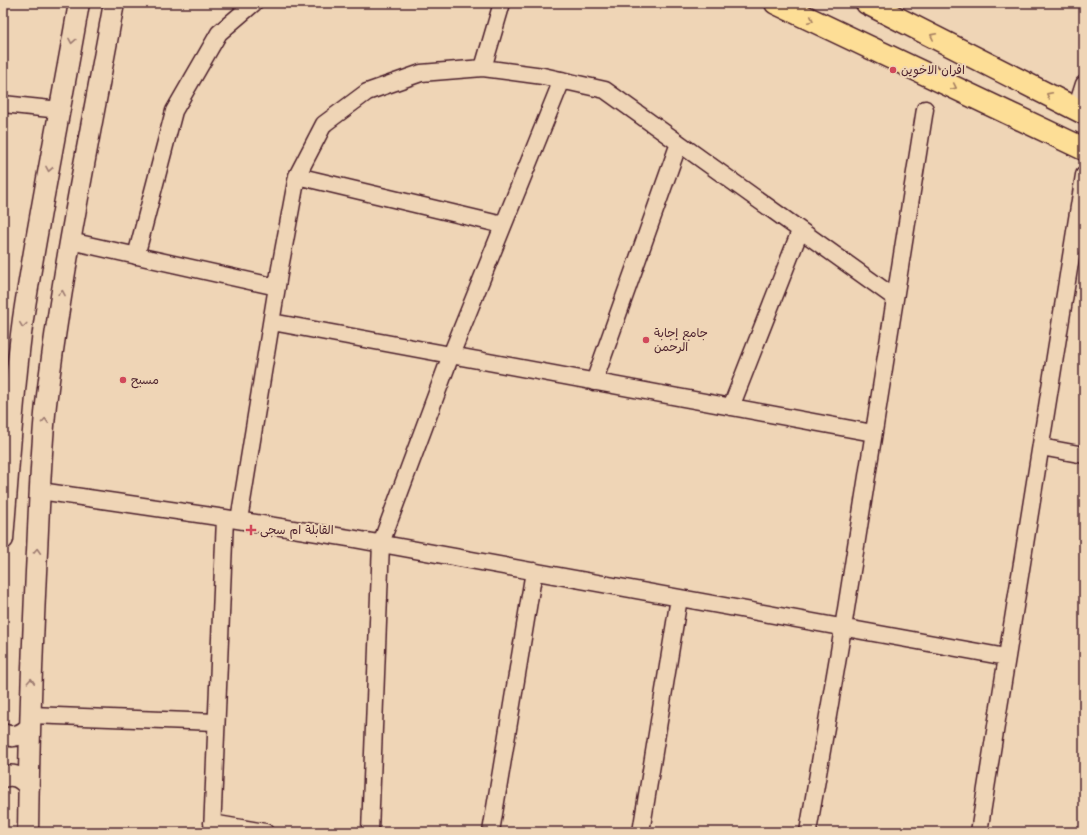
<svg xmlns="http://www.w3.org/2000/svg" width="1087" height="835" viewBox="0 0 1087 835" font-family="'Comic Neue','Playpen Sans Arabic',sans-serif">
<rect width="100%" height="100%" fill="#efd5b6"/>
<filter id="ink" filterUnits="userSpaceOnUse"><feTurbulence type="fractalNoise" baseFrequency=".025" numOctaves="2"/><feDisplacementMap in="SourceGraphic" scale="8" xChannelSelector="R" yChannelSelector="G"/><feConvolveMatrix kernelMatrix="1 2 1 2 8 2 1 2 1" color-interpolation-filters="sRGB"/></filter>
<g filter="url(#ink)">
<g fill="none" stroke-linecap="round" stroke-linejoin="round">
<defs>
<path id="minor" d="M483 68 502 3
M3 104 60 110
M1076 109 1084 84
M297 176 503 225
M70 241 277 287
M136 256 174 111 219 33 254 3
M272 322 873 433
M594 382 679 143
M731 407 800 231
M1041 447 1084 455
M40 491 225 518 355 539 1006 657
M239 520 280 268 297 176 324 124 367 92 421 73 483 68 543 76 605 90 895 298
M30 715 216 722
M212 823 265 832
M212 832 225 518
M370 832 381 543 451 355 562 80
M491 832 534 571
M641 832 679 598
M808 832 843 628 925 109
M979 832 1084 175"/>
<path id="tertiary" d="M3 539C9 466 13 392 23 319 39 213 61 108 79 3
M3 734C14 739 22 735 30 727
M3 777C14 773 22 778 29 787
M28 832C29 745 32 659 36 572 39 516 40 460 46 404 62 269 90 136 114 3"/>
<path id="primary" d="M776 3 1084 149
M867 3 1084 113"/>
</defs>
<use href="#minor" stroke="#4a1f2b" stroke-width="19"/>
<use href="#tertiary" stroke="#4a1f2b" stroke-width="23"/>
<use href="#primary" stroke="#4a1f2b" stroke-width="25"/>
<use href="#minor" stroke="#efd5b6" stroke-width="16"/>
<use href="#tertiary" stroke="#efd5b6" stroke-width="20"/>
<use href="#primary" stroke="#fdde96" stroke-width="22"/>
</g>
<defs><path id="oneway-chevron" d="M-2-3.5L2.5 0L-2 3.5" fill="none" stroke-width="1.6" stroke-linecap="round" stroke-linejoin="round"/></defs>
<g stroke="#a47e60">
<use href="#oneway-chevron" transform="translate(811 20) rotate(25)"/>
<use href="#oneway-chevron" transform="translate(933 36) rotate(-153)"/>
<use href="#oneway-chevron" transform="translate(954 87) rotate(25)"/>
<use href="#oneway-chevron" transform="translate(1049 95) rotate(-153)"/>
</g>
<g stroke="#9c7a70">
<use href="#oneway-chevron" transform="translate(72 41) rotate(100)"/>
<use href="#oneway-chevron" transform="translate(49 169) rotate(100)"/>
<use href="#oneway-chevron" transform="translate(62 293) rotate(-80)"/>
<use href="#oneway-chevron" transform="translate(23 325) rotate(97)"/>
<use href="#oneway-chevron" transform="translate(45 421) rotate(-86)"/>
<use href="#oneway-chevron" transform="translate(37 551) rotate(-87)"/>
<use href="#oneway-chevron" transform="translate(31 681) rotate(-87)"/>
</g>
</g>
<g fill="#d1495b" stroke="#efd5b6" stroke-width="1.5">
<circle cx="893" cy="70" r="4"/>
<circle cx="646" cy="340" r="4"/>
<circle cx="123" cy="380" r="4"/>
<path d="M249 524h4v4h4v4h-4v4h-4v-4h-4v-4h4z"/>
</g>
<g text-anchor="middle" stroke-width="4" stroke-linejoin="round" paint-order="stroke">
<g font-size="12" fill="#4a1f2b" stroke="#efd5b6" text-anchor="start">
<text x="901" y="74">افران الاخوين</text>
<text x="654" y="337">جامع إجابة<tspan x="654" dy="14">الرحمن</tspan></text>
<text x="131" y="384">مسبح</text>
<text x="260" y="534">القابلة ام سجى</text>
</g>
</g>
<rect width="1087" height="835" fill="none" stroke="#efd5b6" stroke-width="16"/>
<rect x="8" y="8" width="1071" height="819" fill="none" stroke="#4a1f2b" stroke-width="1.5" filter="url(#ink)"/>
</svg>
